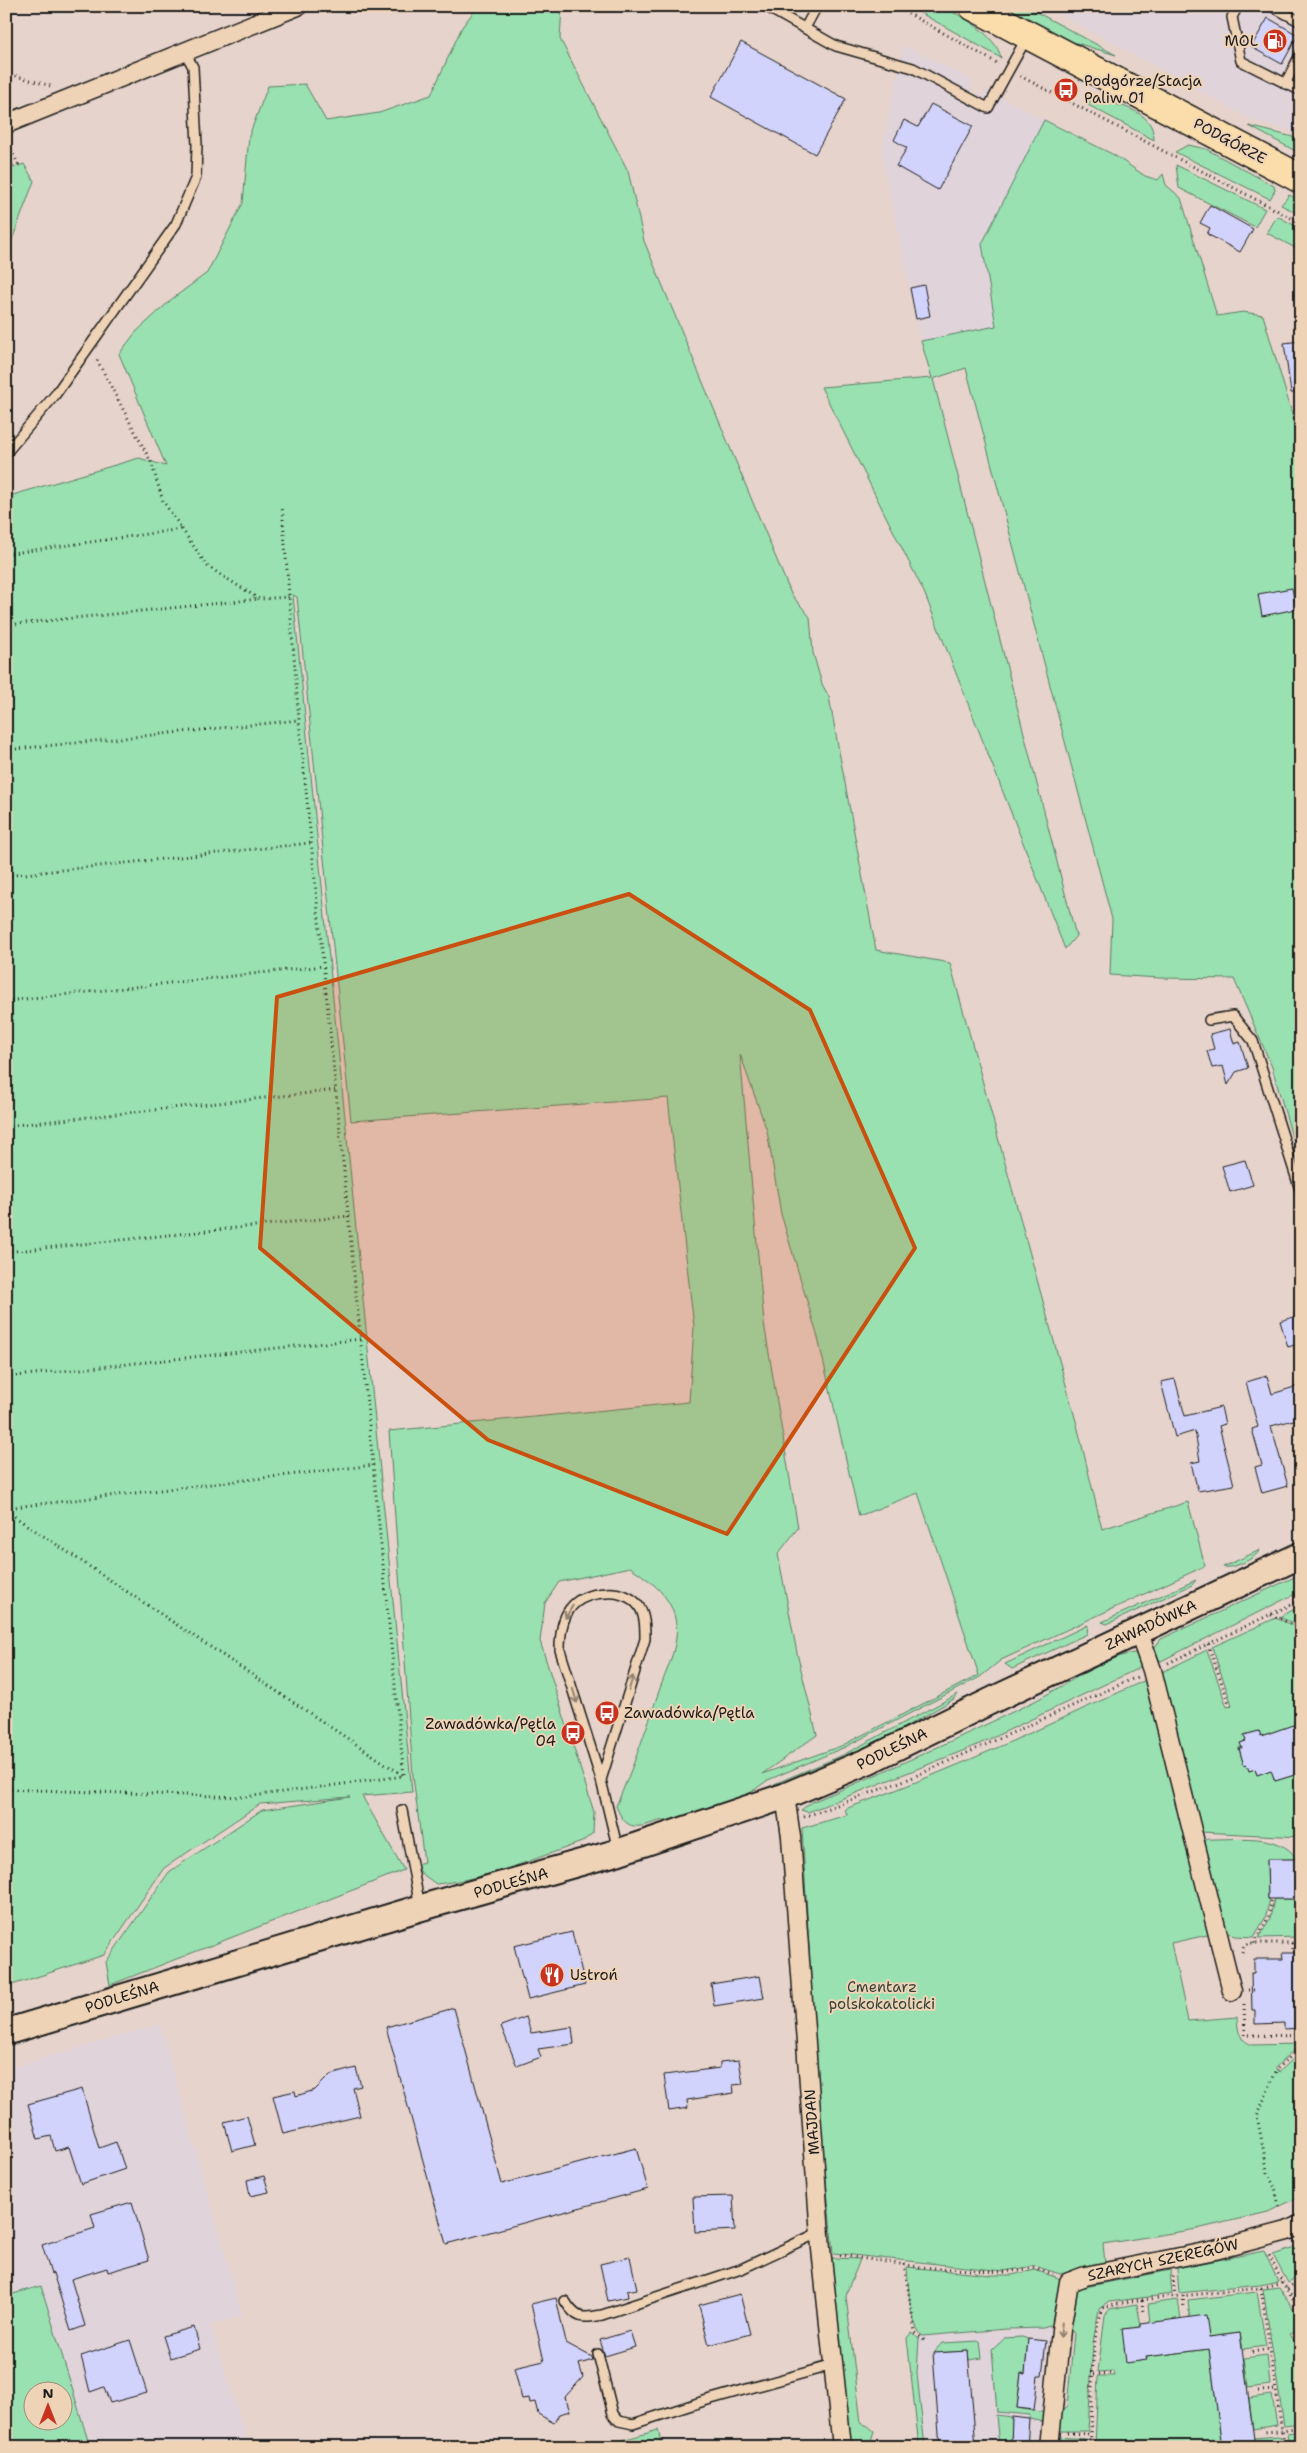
<svg xmlns="http://www.w3.org/2000/svg" width="1307" height="2453" viewBox="0 0 1307 2453" font-family="'Shantell Sans',sans-serif">
<rect width="100%" height="100%" fill="#e6d3cb"/>
<filter id="ink" filterUnits="userSpaceOnUse"><feTurbulence type="fractalNoise" baseFrequency=".02" numOctaves="2"/><feDisplacementMap in="SourceGraphic" scale="10" xChannelSelector="R" yChannelSelector="G"/><feConvolveMatrix kernelMatrix="1 2 1 2 8 2 1 2 1" color-interpolation-filters="sRGB"/></filter>
<g filter="url(#ink)">
<path fill="#e0d3da" d="M1045 6H1301V133L1256 122Z
M904 45 972 80 970 91 976 95 984 94 987 89 1044 120 982 244 996 326 921 341 881 153Z
M160 2024 243 2316 211 2325 249 2447H90L41 2286 6 2296V2069Z
M1056 2322 1043 2447H925L917 2374 919 2338 927 2335 1043 2328Z"/>
<path fill="#99e1b0" stroke="#5a7e66" fill-rule="evenodd" d="M478 6H562L560 39 628 171 644 241 791 594 810 617 813 653 822 684 829 697 876 950 950 963 1077 1425 1102 1529 1188 1502 1205 1566 1001 1660 980 1677 845 1747 768 1780 733 1805 665 1824 663 1820C639 1827 627 1834 616 1806 633 1768 646 1730 659 1691 666 1671 679 1646 676 1624 673 1597 651 1581 630 1567L559 1582 545 1603 540 1641 594 1812 593 1833 582 1842C534 1859 487 1879 436 1884L421 1873 416 1864 424 1862 413 1776 389 1431 689 1402 694 1327 668 1098 351 1121 297 597 293 595 412 1792 362 1796 404 1870 110 1985 106 1962 169 1872 262 1810 350 1797 260 1804 164 1868 104 1955 6 1987V497L139 458 166 466 119 354 136 332 172 299 207 273 243 203 249 136 268 86 305 84 326 121 379 113 431 95 462 27ZM740 1054 767 1131 781 1214 818 1338 859 1516 918 1493 979 1675 841 1746 762 1774 817 1735 797 1653 778 1554 798 1528 764 1323Z
M908 6C917 6 931 4 940 7 960 13 997 36 1001 58Z
M1003 6H1025L1116 55 1063 39Z
M1092 98C1116 105 1154 108 1154 140L1088 105Z
M1044 120 1114 155 1145 176 1158 180 1163 174 1166 185 1181 198 1217 316 1243 312 1263 315 1301 444V1168L1272 1067 1234 979 1160 978 1110 975 1112 919 966 368 933 379 1076 936 1065 949 924 592 821 387 932 378 921 341 996 326 982 244Z
M1249 126 1301 139V154Z
M1188 145 1206 149 1274 186 1275 190 1270 199 1175 152Z
M24 164 34 181 6 256V168L7 170Z
M1176 165 1265 209 1255 227 1179 188Z
M1289 195 1301 201V215L1281 205Z
M1277 216 1301 229V251L1267 233Z
M1260 1550C1255 1559 1233 1569 1223 1567Z
M1301 1574V1591L1161 1661 1156 1657 1154 1648 1161 1639Z
M1196 1580 1192 1585 1107 1624 1102 1622Z
M1301 1606V1627L1279 1617Z
M1276 1618 1301 1629V1723L1261 1736 1259 1731 1244 1735 1246 1741 1241 1743 1242 1748 1239 1749 1244 1766 1247 1765 1249 1771 1255 1769 1257 1775 1271 1770 1275 1781 1301 1773V1837L1201 1832 1160 1673 1207 1650 1227 1707 1232 1705 1212 1647Z
M1088 1625 1087 1634 1012 1669 1005 1664Z
M1136 1653 1140 1656 1142 1665 1137 1669 975 1746 808 1812 801 1810 812 1802C887 1771 961 1737 1033 1702 1057 1690 1112 1653 1136 1653Z
M1148 1679 1212 1934 1171 1943 1188 2021 1237 2017C1238 2030 1238 2039 1252 2045L1300 2044 1275 2068 1279 2072 1301 2052V2196L1268 2212 1197 2229 1103 2244 1105 2263 1060 2274 1035 2266 1004 2271 833 2253 817 2084 802 1828 847 1815 845 1809C949 1772 1048 1725 1148 1679Z
M958 1694 954 1699 870 1747 778 1787 774 1786V1784L843 1755Z
M1207 1839C1236 1840 1279 1831 1297 1859L1267 1860 1268 1899H1270L1265 1918 1254 1937 1235 1936 1227 1931 1204 1843Z
M1274 1899H1301V1937L1259 1938 1270 1918Z
M1301 2246V2276L1288 2283 1273 2255Z
M1264 2251 1278 2281 1260 2285 1179 2293 1177 2268Z
M832 2258 860 2259C856 2273 849 2282 846 2296L861 2423 868 2426 874 2431 869 2447H848Z
M907 2267 991 2275H1012L1035 2270 1061 2279 1056 2322 1053 2325 1043 2328 1007 2329 922 2336C908 2319 909 2288 907 2267Z
M1170 2270 1172 2294 1109 2302 1099 2309 1093 2343 1088 2431H1057L1059 2415 1067 2406 1074 2334 1068 2325 1074 2293 1080 2288Z
M41 2286 90 2447H6V2296ZM32 2390H62V2420H32Z
M1279 2287 1301 2320V2327L1290 2334 1301 2351V2424L1284 2426 1263 2289Z
M1257 2292 1266 2346 1243 2349 1240 2333 1209 2337 1190 2318 1188 2300Z
M1178 2300 1181 2319 1150 2323 1148 2304Z
M1137 2304 1141 2327 1122 2329 1146 2357 1209 2349 1222 2447H1095L1098 2376H1114L1113 2371 1098 2372 1105 2315 1110 2309Z
M912 2332 919 2338 917 2374 925 2447H919L907 2338Z
M1022 2337 1028 2339 1025 2374H1021L1017 2408 1047 2413 1044 2422 1029 2419 1030 2415 997 2412 992 2349 1004 2338Z
M980 2341 982 2358 969 2360 968 2351 933 2353 942 2343Z
M1267 2355 1270 2385 1248 2388 1244 2358Z
M1272 2395 1277 2425 1253 2429 1249 2398Z
M996 2415 1012 2417 1011 2447H999Z
M658 2430 662 2447H599Z
M1301 2432V2447H1289L1287 2434Z
M1278 2436 1281 2437 1282 2447H1255L1254 2438Z
M1057 2437 1086 2439V2447H1056Z"/>
<path fill="#d2d3fc" stroke="#1c1c1c" d="M1268 18 1298 35 1282 64 1251 47Z
M741 42 846 99 815 154 711 97Z
M931 104 973 126 938 190 896 166 907 148 894 140 904 120 918 127Z
M1210 205 1253 229 1240 252 1207 234 1210 228 1200 223Z
M924 285 930 316 916 319 910 288Z
M1301 341V393H1291L1284 343Z
M1292 588 1296 609 1262 616 1258 594Z
M1230 1029 1234 1044 1240 1042 1248 1068 1236 1072 1228 1085 1223 1066 1212 1068 1207 1051 1214 1049 1210 1034Z
M1245 1160 1253 1185 1230 1192 1222 1166Z
M1301 1315V1343L1288 1347 1280 1321Z
M1267 1376 1272 1394 1301 1385V1418L1271 1426 1288 1486 1262 1493 1255 1467 1262 1465 1252 1429 1258 1427 1246 1382Z
M1175 1379 1185 1416 1221 1407 1225 1424 1219 1426 1234 1485 1198 1491 1191 1463 1200 1461 1195 1431 1175 1437 1161 1382Z
M1293 1725 1301 1747V1773L1275 1781 1271 1770 1257 1775 1255 1769 1249 1771 1247 1765 1244 1766 1239 1748H1242L1240 1743 1246 1741 1244 1735 1259 1731 1261 1736Z
M1267 1859H1301V1899H1268Z
M572 1932 585 1985 528 1999 514 1946Z
M1282 1953H1301V2028L1284 2029V2023L1255 2024V2010H1252L1251 1973H1254V1959H1283Z
M760 1976 764 1998 714 2006 711 1984Z
M454 2008 502 2184 636 2148 648 2189 446 2244 386 2027Z
M526 2017 531 2033 572 2027 574 2044 538 2049 541 2057 517 2066 501 2026Z
M739 2060 743 2084 733 2085 734 2093 687 2100 688 2108 669 2111 664 2075 720 2068V2062Z
M356 2068 361 2086 353 2088 360 2116 283 2134 273 2096 295 2091 296 2096 315 2090 330 2075Z
M82 2089 99 2148 116 2142 125 2169 81 2184 69 2147 55 2151 51 2136 38 2139 28 2104Z
M247 2116 255 2145 232 2151 224 2122Z
M264 2176 269 2192 250 2196 247 2180Z
M733 2196 735 2230 695 2232 693 2197Z
M132 2202 149 2260 108 2272 107 2268 71 2279 85 2326 71 2331 53 2273 51 2274 42 2245 95 2228 91 2214Z
M630 2257 637 2289 627 2291 628 2297 608 2301 600 2264Z
M740 2294 750 2334 709 2345 699 2305Z
M556 2298 566 2343 592 2357 593 2360 579 2364 583 2377 565 2397 570 2411 559 2414 554 2423 538 2414 535 2402 530 2403 529 2398 522 2399 514 2368 544 2361 531 2304Z
M1206 2315 1209 2337 1240 2333 1255 2447H1222L1209 2349 1146 2357 1147 2360 1126 2363 1122 2329 1141 2327V2324Z
M194 2327 200 2349 170 2358 163 2336Z
M630 2331 635 2347 605 2356 600 2340Z
M1028 2339 1046 2341 1042 2376H1038L1034 2410 1017 2408 1021 2373 1025 2374Z
M130 2340 147 2393 110 2403 104 2387 90 2392 81 2356Z
M968 2351 976 2447H940L933 2353Z
M1012 2417 1029 2419 1027 2447H1011Z"/>
<g fill="none" stroke-linecap="round" stroke-linejoin="round">
<defs>
<path id="service" d="M765 6 836 46 913 68 988 108 1027 37
M1238 6 1232 17 1241 61 1301 91
M1271 6 1301 22
M805 28 817 6
M1285 84 1301 53
M6 453 55 395 176 224 196 177 197 145 193 67 185 52
M1209 1020 1233 1016 1253 1041 1301 1193
M601 1780 645 1639C645 1627 645 1614 638 1605 631 1596 617 1592 607 1593 570 1594 560 1616 560 1650L601 1780 618 1850
M402 1810 420 1907
M565 2301C576 2319 582 2319 602 2315L741 2269 820 2232
M598 2354 613 2414 619 2421 633 2424 704 2401 833 2365"/>
<path id="minor" d="M6 124 298 6
M1138 1630 1152 1670 1232 1991
M785 1796 791 1837 821 2249 842 2447
M1049 2447 1061 2330 1069 2282 1085 2276 1215 2250 1287 2231 1301 2224"/>
<path id="secondary" d="M6 2032 420 1908 618 1852 785 1796 868 1761 1001 1696 1301 1555"/>
<path id="trunk" d="M973 6 1301 179"/>
</defs>
<use href="#service" stroke="#1c1c1c" stroke-width="12"/>
<use href="#minor" stroke="#1c1c1c" stroke-width="21"/>
<use href="#secondary" stroke="#1c1c1c" stroke-width="29"/>
<use href="#trunk" stroke="#1c1c1c" stroke-width="31"/>
<path stroke="#1c1c1c" stroke-width="3" stroke-dasharray="1 4" stroke-linecap="butt" d="M895 6 997 63
M6 73 51 86
M1020 76 1301 223
M7 141 18 164 8 167
M97 360 151 462 163 501 207 566 259 599 289 597
M6 554 182 529
M6 625 259 599
M6 750 299 720
M6 876 310 843
M6 1001 324 966
M6 1126 337 1090
M6 1252 350 1216
M6 1377 362 1339
M6 1508 374 1465
M6 1511 404 1776 299 720 282 507
M1271 1615 1301 1628
M1208 1644 1230 1706
M1168 1663 1301 1600
M1297 1736 1301 1735
M6 1789 245 1797 404 1776
M804 1817 911 1778 1137 1677
M6 1931 10 1972 6 1973
M1254 1943 1268 1918 1272 1899
M1292 1943V1953
M1242 1952 1244 1945 1249 1943H1301
M1248 1990H1257
M1244 2004 1245 2035 1301 2036
M1279 2206 1275 2188 1268 2174 1257 2116 1277 2069 1301 2047
M840 2255 920 2267 1004 2272 1035 2268 1053 2274
M904 2264 915 2332 925 2341
M1173 2276 1175 2296
M1282 2282 1298 2307
M1261 2288 1282 2431 1263 2432
M1287 2289 1301 2281
M1183 2295 1184 2309
M1142 2300 1143 2314
M1252 2352 1270 2349
M1094 2374 1114 2373
M1258 2391 1276 2390
M1067 2433 1091 2434
M1090 2447C1094 2406 1088 2345 1103 2308L1130 2301 1261 2288 1282 2282 1269 2255
M1285 2447 1282 2431 1301 2428"/>
<use href="#service" stroke="#efd3b6" stroke-width="9"/>
<use href="#minor" stroke="#efd3b6" stroke-width="18"/>
<use href="#secondary" stroke="#efd3b6" stroke-width="25"/>
<use href="#trunk" stroke="#faddab" stroke-width="28"/>
</g>
<defs><path id="oneway-shaft" d="M-6 0H5M1.5-3L5.5 0L1.5 3" fill="none" stroke-width="1.6" stroke-linecap="round" stroke-linejoin="round" transform="scale(1.25)"/></defs>
<g stroke="#908171">
<use href="#oneway-shaft" transform="translate(569 1612) rotate(121)"/>
<use href="#oneway-shaft" transform="translate(631 1683) rotate(-73)"/>
<use href="#oneway-shaft" transform="translate(575 1696) rotate(73)"/>
<use href="#oneway-shaft" transform="translate(1061 2330) rotate(96)"/>
</g>
</g>
<path fill="#c9500e" fill-opacity="0.2" stroke="#c9500e" stroke-width="4" stroke-linejoin="round" d="M629 894 810 1010 915 1248 727 1534 488 1440 260 1248 277 997Z"/>
<defs>
<symbol id="fuel-disc" viewBox="-11 -11 22 22"><circle r="9.5" fill="#c8321e" stroke="#efd3b6"/><path d="M-5.5-6h7V0h2V4h1.3V-2.5L3-4.5l.8-.8L6-3V5H2.5V1h-1V6h-7ZM-4.2-4.7v3.2H.2V-4.7Z" fill="#fff"/></symbol>
<symbol id="bus-disc" viewBox="-11 -11 22 22"><circle r="9.5" fill="#c8321e" stroke="#efd3b6"/><path d="M-5-6H5V4H4V6H2V4H-2V6H-4V4H-5ZM-3.5-4V0h7V-4ZM-3.5 1.2v1.5H-2V1.2ZM2 1.2v1.5H3.5V1.2Z" fill="#fff"/></symbol>
<symbol id="restaurant-disc" viewBox="-11 -11 22 22"><circle r="9.5" fill="#c8321e" stroke="#efd3b6"/><path d="M-5-6h1v4h1v-4h1v4h1v-4h1v5L-1.5 .5V6h-2V.5L-5-1ZM5-6V6H3V1.5H1.5Q1.5-4 5-6Z" fill="#fff"/></symbol>
</defs>
<g fill-rule="evenodd">
<use href="#fuel-disc" x="1261" y="27" width="28" height="28"/>
<use href="#bus-disc" x="1052" y="76" width="28" height="28"/>
<use href="#bus-disc" x="593" y="1699" width="28" height="28"/>
<use href="#bus-disc" x="559" y="1719" width="28" height="28"/>
<use href="#restaurant-disc" x="538" y="1961" width="28" height="28"/>
</g>
<g text-anchor="middle" stroke-width="4" stroke-linejoin="round" paint-order="stroke">
<g font-size="15" fill="#1c1c1c" stroke="#efd3b6" text-anchor="start">
<text x="1258" y="46" text-anchor="end">MOL</text>
<text x="1084" y="86">Podgórze/Stacja<tspan x="1084" dy="17">Paliw 01</tspan></text>
<text x="624" y="1718">Zawadówka/Pętla</text>
<text x="556" y="1729" text-anchor="end">Zawadówka/Pętla<tspan x="556" dy="17">04</tspan></text>
<text x="570" y="1980">Ustroń</text>
</g>
<g font-size="15" fill="#1c1c1c" stroke="#efd3b6">
<text transform="translate(1230 141) rotate(28)" y="5">PODGÓRZE</text>
<text transform="translate(1151 1625) rotate(-25)" y="5">ZAWADÓWKA</text>
<text transform="translate(892 1749) rotate(-26)" y="5">PODLEŚNA</text>
<text transform="translate(511 1883) rotate(-16)" y="5">PODLEŚNA</text>
<text transform="translate(122 1997) rotate(-17)" y="5">PODLEŚNA</text>
<text transform="translate(812 2122) rotate(-94)" y="5">MAJDAN</text>
<text transform="translate(1163 2260) rotate(-12)" y="5">SZARYCH SZEREGÓW</text>
</g>
<g font-size="15" fill="#35433a" stroke="#efd3b6">
<text x="882" y="1992">Cmentarz<tspan x="882" dy="17">polskokatolicki</tspan></text>
</g>
</g>
<rect width="1307" height="2453" fill="none" stroke="#efd3b6" stroke-width="25"/>
<rect x="12" y="12" width="1282" height="2428" fill="none" stroke="#1c1c1c" stroke-width="2" filter="url(#ink)"/>
<g transform="translate(48 2406)"><circle r="24" fill="#efd3b6" stroke="#9b8a78"/>
<path d="M0-4L9 19L0 12L-9 19Z" fill="#c8321e"/>
<text y="-8" font-size="14" font-weight="bold" text-anchor="middle" fill="#1c1c1c">N</text>
</g>
</svg>
